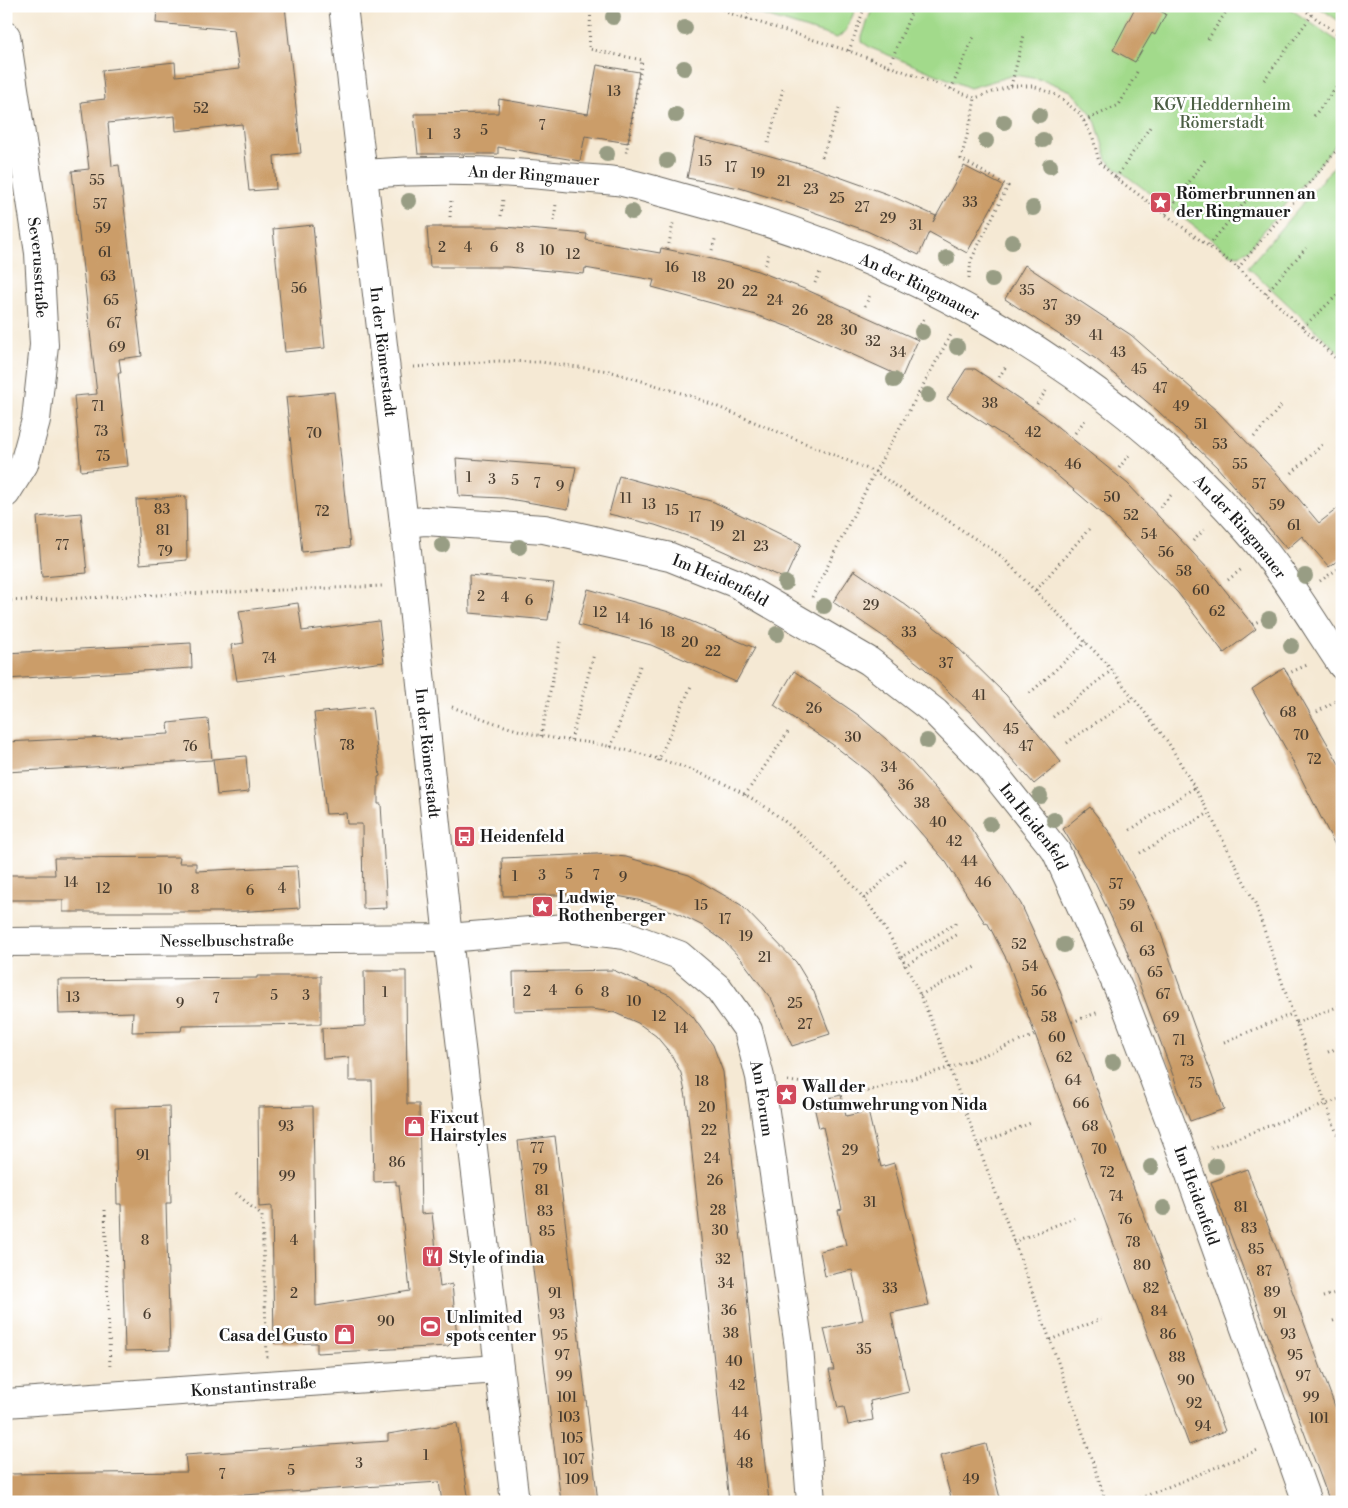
<svg xmlns="http://www.w3.org/2000/svg" width="1348" height="1508" viewBox="0 0 1348 1508" font-family="'Libre Bodoni',serif">
<rect width="100%" height="100%" fill="#fff"/>
<filter id="ink" filterUnits="userSpaceOnUse"><feTurbulence type="fractalNoise" baseFrequency=".02" numOctaves="2"/><feDisplacementMap in="SourceGraphic" scale="10" xChannelSelector="R" yChannelSelector="G"/><feConvolveMatrix kernelMatrix="1 2 1 2 8 2 1 2 1" color-interpolation-filters="sRGB"/></filter>
<filter id="wash" filterUnits="userSpaceOnUse"><feTurbulence type="fractalNoise" baseFrequency=".0096" numOctaves="4" result="noise"/><feDisplacementMap in="SourceGraphic" scale="20" xChannelSelector="R" yChannelSelector="G"/><feGaussianBlur stdDeviation="1.12" result="paint"/><feColorMatrix in="noise" values="0 0 0 0 0 0 0 0 0 0 0 0 0 0 0 0 0 1.4 0 .05"/><feComposite in="paint" operator="in"/></filter>
<g filter="url(#wash)">
<rect width="100%" height="100%" fill="#f5e9d4"/>
<path fill="#a2da8b" stroke="#5f7b54" d="M733 6H857L845 32 837 38Z
M873 6H1286L1342 44V137L1247 251 1239 255 1231 254 1112 165 1107 159 1096 123 1090 112 1071 91 1044 80 1014 75 970 88 871 48 862 42V37Z
M1317 6H1342V23L1339 21Z
M1342 157V355L1248 267Z"/>
<g id="blocks">
<path fill="#cb9d69" d="M157 6H285L301 153 274 156 276 189 249 191 242 124 176 131 175 116 108 123 112 166 119 165 142 356 119 359 121 373H118L128 466 81 471 74 396 97 394 72 171 89 169 81 102 105 99 102 70 175 62 176 76 239 69 234 30 156 23Z
M1136 6H1150L1166 14 1155 35 1152 33 1135 62 1113 50Z
M597 65 639 72 628 143 585 136 580 161 498 147V154H418L414 114 498 113 499 99 588 114Z
M695 138 756 152 814 168 887 194 936 216 933 222 964 166 1003 186 967 253 929 232 919 255 867 231 791 204 740 188 687 178Z
M313 225 325 348 285 352 273 229Z
M427 227H504L587 234 586 240 660 253 661 248 712 259 755 270 807 290 918 340 902 377 805 333 756 315 652 287 654 280 585 268 584 274 507 267H430Z
M1025 265 1131 335 1217 411 1283 480 1319 523 1342 505V557L1329 567 1302 536 1287 549 1217 467 1158 411 1096 359 1005 299Z
M966 369H975L1043 415 1128 484 1209 570 1256 629 1224 653 1178 593 1109 520 1032 454 947 399Z
M334 392 350 547 302 552 286 397Z
M456 458 576 467 568 509 503 498 459 496Z
M619 476 714 502 801 544 785 579 699 540 655 525 609 514Z
M186 496 187 560 140 564 136 500Z
M81 513 87 573 42 577 37 517Z
M854 570 903 603 947 637 1006 695 1061 762 1034 784 974 716 925 669 887 639 833 602Z
M469 575 554 583 548 620 470 613Z
M588 589 669 612 755 648 736 682 651 645 578 625Z
M298 603 302 631 379 621 384 662 237 681 231 645 244 643 239 611Z
M191 643 192 668 6 679V653Z
M1284 668 1342 769V859L1290 756 1252 689Z
M794 671 858 715 907 757 970 827 1021 904 1057 983 1225 1431 1189 1445 1008 962 987 922 985 923 946 862 868 772 832 744 774 705Z
M372 707 380 776 378 777V804H381L387 908 363 909 362 824H347L346 813 326 814 314 713Z
M208 719 212 760 6 772V742L169 734 168 723Z
M246 756 249 792 217 795 213 759Z
M1090 807 1111 834 1157 923 1224 1109 1190 1121 1125 946 1094 881 1063 829Z
M597 854 626 857 689 875 741 905 796 962 814 992 830 1034 792 1046 772 1000 741 959 724 941 703 926 675 912 638 900 607 894 503 896 502 858Z
M180 857 179 863H196V871L297 866 300 908 235 912H63V900H6V875H55L54 858Z
M613 970 670 995 693 1017 713 1045 723 1072 769 1502H729L686 1097 681 1073 671 1054 656 1036 638 1023 613 1012 591 1009 514 1011 513 972Z
M364 971H406L407 1104H419L421 1214 432 1213 440 1287 452 1284 457 1337 448 1346 317 1353V1343H274L272 1206 259 1207 258 1107 313 1106 316 1306 410 1291 399 1185H396V1181L374 1182 372 1081H349V1057L323 1059 322 1028 365 1026Z
M257 976H321V1024L182 1026 181 1031 132 1032 133 1012 59 1014 58 980 257 978Z
M841 1095 846 1116 868 1111 881 1167 894 1163 929 1305 891 1313 909 1392 870 1401 873 1420 848 1425 844 1407 838 1408 829 1370H834L824 1329 863 1320 852 1270 825 1276 820 1251 846 1245 838 1210 842 1209 823 1127 819 1128 813 1102Z
M169 1106 171 1203H166L170 1350 125 1351 121 1204H117L115 1108Z
M555 1136 577 1322 598 1502H561L547 1388 518 1141Z
M1247 1169 1342 1425V1502H1330L1211 1182Z
M457 1423 469 1502H442L439 1482 139 1502H6V1474L187 1472 185 1455 388 1441V1434Z
M986 1444 1001 1502H952L940 1456Z"/>
</g>
</g>
<g filter="url(#ink)">
<use href="#blocks" fill-opacity="0" stroke="#68645c" stroke-width="1"/>
<g fill="none" stroke-linecap="round" stroke-linejoin="round">
<defs>
<g id="minor">
<path id="s1" d="M6 36 39 253 44 345 36 420 24 464 6 493"/>
<path id="s2" d="M363 174C430 169 498 170 565 177 584 179 604 179 623 182 645 187 668 194 690 200 900 254 1101 364 1245 528 1282 569 1311 619 1342 665"/>
<path id="s3" d="M404 523 425 521 544 529 670 557 735 583 869 661 935 712 989 767 1056 851 1125 1003 1184 1158 1307 1502"/>
<path id="s4" d="M6 942 448 938 566 928 625 935 679 955 719 989 748 1030 760 1077 799 1347 811 1502"/>
<path id="s5" d="M6 1403 499 1369"/>
</g>
<g id="tertiary">
<path id="s6" d="M343 6 404 523 448 938 515 1502"/>
</g>
</defs>
<use href="#minor" stroke="#68645c" stroke-width="30"/>
<use href="#tertiary" stroke="#68645c" stroke-width="30"/>
<path stroke="#68645c" stroke-width="3" stroke-dasharray="1 4" stroke-linecap="butt" d="M591 6 589 49 642 60 626 154
M720 6 726 12 849 51 975 98 1011 86H1033L1056 95 1079 113 1093 138 1099 162 1116 178 1238 268 1342 364
M1299 6 1342 37
M747 19 750 6
M1208 39 1230 6
M849 51 865 6
M889 66 914 6
M1264 80 1312 15
M1011 86 1024 35
M951 89 975 34
M1314 116 1342 80
M1084 121 1119 105 1137 72
M768 143 783 89
M822 157 840 106
M1116 178 1150 127
M1166 214 1205 160
M501 216 503 199
M450 217 451 200
M554 221 556 204
M1209 245 1245 202
M668 249 673 223
M712 250 716 236
M765 265 769 254
M1238 268 1342 144
M969 278 971 260 1008 186 961 159 972 116 975 98
M815 283 820 272
M1266 293 1306 248
M865 306 871 293
M1303 327 1342 291
M914 338 924 318
M414 367 498 361 540 362 609 371 694 397 875 472 1001 556 1105 662 1168 742 1207 809 1255 903 1296 1023 1342 1147
M999 377 1007 365
M1037 404 1046 391
M1075 433 1085 420
M1254 437 1281 406
M1119 468 1129 455
M1292 473 1323 444
M1160 507 1173 493
M1193 541 1207 527
M1228 580 1243 568
M1320 581 1342 566
M1036 590 1089 529
M812 597 875 472 952 333
M6 601 383 586
M1252 624 1275 614
M1287 674 1307 665
M1030 693 1086 642
M452 707C482 718 511 730 542 736 561 740 580 741 598 744 649 754 712 773 756 801 791 822 851 878 874 912 923 983 949 1068 979 1148 1023 1265 1067 1383 1106 1502
M1317 712 1342 697
M1053 717 1112 670
M541 736 560 642
M571 740 594 654
M1067 743C1089 726 1111 714 1133 698
M611 747 640 666
M658 761 691 686
M745 795 788 732
M1130 830 1194 788
M1140 853 1209 813
M864 899 907 858
M900 958 956 923
M904 966 960 933
M920 995 977 966
M1072 1022 1099 1012
M1296 1023 1342 1005
M1224 1042 1292 1014
M1328 1052 1342 1046
M788 1081 868 1091 952 1067 1036 1035
M978 1145 1033 1122
M1211 1148 1342 1098
M236 1193 262 1216 267 1358
M105 1210 110 1368
M1013 1242 1074 1218
M1323 1297 1342 1291
M1333 1321 1342 1318
M1050 1340 1101 1319
M1131 1502 1258 1450"/>
<use href="#minor" stroke="#fff" stroke-width="28"/>
<use href="#tertiary" stroke="#fff" stroke-width="28"/>
</g>
<g fill="#989d84">
<circle cx="613" cy="17" r="8"/>
<circle cx="685" cy="28" r="8"/>
<circle cx="684" cy="68" r="8"/>
<circle cx="676" cy="115" r="8"/>
<circle cx="1039" cy="115" r="8"/>
<circle cx="1004" cy="122" r="8"/>
<circle cx="1043" cy="140" r="8"/>
<circle cx="986" cy="141" r="8"/>
<circle cx="607" cy="154" r="8"/>
<circle cx="667" cy="161" r="8"/>
<circle cx="1050" cy="166" r="8"/>
<circle cx="409" cy="201" r="8"/>
<circle cx="1033" cy="208" r="8"/>
<circle cx="632" cy="212" r="8"/>
<circle cx="1012" cy="242" r="8"/>
<circle cx="947" cy="258" r="8"/>
<circle cx="992" cy="280" r="8"/>
<circle cx="922" cy="332" r="8"/>
<circle cx="957" cy="347" r="8"/>
<circle cx="894" cy="380" r="8"/>
<circle cx="928" cy="395" r="8"/>
<circle cx="442" cy="545" r="8"/>
<circle cx="519" cy="547" r="8"/>
<circle cx="1305" cy="576" r="8"/>
<circle cx="785" cy="583" r="8"/>
<circle cx="824" cy="606" r="8"/>
<circle cx="1269" cy="619" r="8"/>
<circle cx="777" cy="634" r="8"/>
<circle cx="1291" cy="646" r="8"/>
<circle cx="927" cy="741" r="8"/>
<circle cx="1040" cy="796" r="8"/>
<circle cx="1054" cy="820" r="8"/>
<circle cx="990" cy="824" r="8"/>
<circle cx="1064" cy="945" r="8"/>
<circle cx="1113" cy="1062" r="8"/>
<circle cx="1216" cy="1166" r="8"/>
<circle cx="1151" cy="1167" r="8"/>
<circle cx="1164" cy="1208" r="8"/>
</g>
</g>
<defs>
<symbol id="sight-square" viewBox="-11 -11 22 22"><rect x="-9" y="-9" width="18" height="18" rx="4" fill="#d1495b" stroke="#fff"/><path d="M0-6L1.8-2.2L6-1.7L2.9 1.2L3.7 5.4L0 3.3L-3.7 5.4L-2.9 1.2L-6-1.7L-1.8-2.2Z" fill="#fff"/></symbol>
<symbol id="bus-square" viewBox="-11 -11 22 22"><rect x="-9" y="-9" width="18" height="18" rx="4" fill="#d1495b" stroke="#fff"/><path d="M-5-6H5V4H4V6H2V4H-2V6H-4V4H-5ZM-3.5-4V0h7V-4ZM-3.5 1.2v1.5H-2V1.2ZM2 1.2v1.5H3.5V1.2Z" fill="#fff"/></symbol>
<symbol id="shop-square" viewBox="-11 -11 22 22"><rect x="-9" y="-9" width="18" height="18" rx="4" fill="#d1495b" stroke="#fff"/><path d="M-5-2.5h2.3a2.7 3.5 0 0 1 5.4 0H5L5.5 6h-11ZM-1.5-2.5h3a1.5 2.3 0 0 0-3 0Z" fill="#fff"/></symbol>
<symbol id="restaurant-square" viewBox="-11 -11 22 22"><rect x="-9" y="-9" width="18" height="18" rx="4" fill="#d1495b" stroke="#fff"/><path d="M-5-6h1v4h1v-4h1v4h1v-4h1v5L-1.5 .5V6h-2V.5L-5-1ZM5-6V6H3V1.5H1.5Q1.5-4 5-6Z" fill="#fff"/></symbol>
<symbol id="stadium-square" viewBox="-11 -11 22 22"><rect x="-9" y="-9" width="18" height="18" rx="4" fill="#d1495b" stroke="#fff"/><path d="M0-5a6.5 5 0 1 0 0 10a6.5 5 0 1 0 0-10ZM-3.5-1.8h7v3.6h-7Z" fill="#fff"/></symbol>
</defs>
<g fill-rule="evenodd">
<use href="#sight-square" x="1148" y="190" width="25" height="25"/>
<use href="#bus-square" x="452" y="824" width="25" height="25"/>
<use href="#sight-square" x="530" y="894" width="25" height="25"/>
<use href="#sight-square" x="774" y="1082" width="25" height="25"/>
<use href="#shop-square" x="402" y="1114" width="25" height="25"/>
<use href="#restaurant-square" x="420" y="1244" width="25" height="25"/>
<use href="#stadium-square" x="418" y="1314" width="25" height="25"/>
<use href="#shop-square" x="332" y="1322" width="25" height="25"/>
</g>
<g text-anchor="middle" stroke-width="5" stroke-linejoin="round" paint-order="stroke">
<g font-size="14" fill="#483c2f">
<text x="614" y="96">13</text>
<text x="201" y="113">52</text>
<text x="542" y="130">7</text>
<text x="484" y="135">5</text>
<text x="430" y="139">1</text>
<text x="457" y="139">3</text>
<text x="705" y="166">15</text>
<text x="731" y="172">17</text>
<text x="758" y="178">19</text>
<text x="97" y="185">55</text>
<text x="784" y="186">21</text>
<text x="811" y="194">23</text>
<text x="837" y="203">25</text>
<text x="970" y="207">33</text>
<text x="100" y="209">57</text>
<text x="862" y="212">27</text>
<text x="888" y="223">29</text>
<text x="916" y="230">31</text>
<text x="103" y="233">59</text>
<text x="442" y="252">2</text>
<text x="468" y="252">4</text>
<text x="494" y="252">6</text>
<text x="520" y="253">8</text>
<text x="547" y="255">10</text>
<text x="105" y="257">61</text>
<text x="573" y="259">12</text>
<text x="672" y="272">16</text>
<text x="108" y="281">63</text>
<text x="699" y="282">18</text>
<text x="726" y="289">20</text>
<text x="299" y="293">56</text>
<text x="1027" y="295">35</text>
<text x="750" y="296">22</text>
<text x="111" y="305">65</text>
<text x="775" y="305">24</text>
<text x="1050" y="310">37</text>
<text x="800" y="315">26</text>
<text x="825" y="325">28</text>
<text x="1073" y="325">39</text>
<text x="114" y="328">67</text>
<text x="849" y="335">30</text>
<text x="1096" y="340">41</text>
<text x="873" y="346">32</text>
<text x="117" y="352">69</text>
<text x="898" y="357">34</text>
<text x="1118" y="357">43</text>
<text x="1139" y="374">45</text>
<text x="1160" y="393">47</text>
<text x="990" y="408">38</text>
<text x="98" y="411">71</text>
<text x="1181" y="411">49</text>
<text x="1201" y="429">51</text>
<text x="101" y="436">73</text>
<text x="1033" y="437">42</text>
<text x="314" y="438">70</text>
<text x="1220" y="449">53</text>
<text x="103" y="461">75</text>
<text x="1073" y="469">46</text>
<text x="1240" y="469">55</text>
<text x="469" y="482">1</text>
<text x="492" y="484">3</text>
<text x="515" y="485">5</text>
<text x="537" y="488">7</text>
<text x="1259" y="489">57</text>
<text x="560" y="491">9</text>
<text x="1112" y="502">50</text>
<text x="626" y="503">11</text>
<text x="649" y="509">13</text>
<text x="1277" y="510">59</text>
<text x="162" y="514">83</text>
<text x="672" y="515">15</text>
<text x="322" y="516">72</text>
<text x="1131" y="520">52</text>
<text x="695" y="522">17</text>
<text x="1294" y="530">61</text>
<text x="717" y="531">19</text>
<text x="163" y="535">81</text>
<text x="1149" y="539">54</text>
<text x="739" y="541">21</text>
<text x="62" y="550">77</text>
<text x="761" y="551">23</text>
<text x="165" y="556">79</text>
<text x="1166" y="557">56</text>
<text x="1184" y="576">58</text>
<text x="1201" y="595">60</text>
<text x="481" y="601">2</text>
<text x="505" y="602">4</text>
<text x="529" y="605">6</text>
<text x="871" y="610">29</text>
<text x="1217" y="616">62</text>
<text x="600" y="617">12</text>
<text x="623" y="623">14</text>
<text x="646" y="629">16</text>
<text x="668" y="637">18</text>
<text x="909" y="637">33</text>
<text x="690" y="647">20</text>
<text x="713" y="656">22</text>
<text x="269" y="663">74</text>
<text x="946" y="668">37</text>
<text x="979" y="700">41</text>
<text x="814" y="713">26</text>
<text x="1288" y="717">68</text>
<text x="1011" y="734">45</text>
<text x="1301" y="740">70</text>
<text x="853" y="742">30</text>
<text x="347" y="750">78</text>
<text x="190" y="751">76</text>
<text x="1026" y="751">47</text>
<text x="1314" y="764">72</text>
<text x="889" y="772">34</text>
<text x="906" y="790">36</text>
<text x="922" y="808">38</text>
<text x="938" y="827">40</text>
<text x="954" y="846">42</text>
<text x="969" y="866">44</text>
<text x="569" y="879">5</text>
<text x="542" y="880">3</text>
<text x="596" y="880">7</text>
<text x="515" y="881">1</text>
<text x="623" y="882">9</text>
<text x="71" y="887">14</text>
<text x="983" y="887">46</text>
<text x="1116" y="889">57</text>
<text x="103" y="893">12</text>
<text x="282" y="893">4</text>
<text x="165" y="894">10</text>
<text x="195" y="894">8</text>
<text x="250" y="895">6</text>
<text x="701" y="910">15</text>
<text x="1127" y="910">59</text>
<text x="725" y="924">17</text>
<text x="1137" y="932">61</text>
<text x="746" y="941">19</text>
<text x="1019" y="949">52</text>
<text x="1147" y="956">63</text>
<text x="765" y="962">21</text>
<text x="1030" y="971">54</text>
<text x="1155" y="977">65</text>
<text x="553" y="995">4</text>
<text x="579" y="995">6</text>
<text x="527" y="996">2</text>
<text x="1039" y="996">56</text>
<text x="385" y="997">1</text>
<text x="605" y="997">8</text>
<text x="1163" y="999">67</text>
<text x="274" y="1000">5</text>
<text x="306" y="1000">3</text>
<text x="73" y="1002">13</text>
<text x="216" y="1003">7</text>
<text x="634" y="1006">10</text>
<text x="180" y="1008">9</text>
<text x="795" y="1008">25</text>
<text x="659" y="1021">12</text>
<text x="1049" y="1022">58</text>
<text x="1171" y="1022">69</text>
<text x="805" y="1029">27</text>
<text x="681" y="1033">14</text>
<text x="1057" y="1042">60</text>
<text x="1179" y="1045">71</text>
<text x="1064" y="1062">62</text>
<text x="1187" y="1066">73</text>
<text x="1073" y="1085">64</text>
<text x="702" y="1086">18</text>
<text x="1195" y="1088">75</text>
<text x="1081" y="1108">66</text>
<text x="707" y="1112">20</text>
<text x="286" y="1131">93</text>
<text x="1090" y="1131">68</text>
<text x="709" y="1135">22</text>
<text x="537" y="1153">77</text>
<text x="1099" y="1154">70</text>
<text x="850" y="1155">29</text>
<text x="143" y="1160">91</text>
<text x="712" y="1163">24</text>
<text x="397" y="1167">86</text>
<text x="540" y="1174">79</text>
<text x="1107" y="1177">72</text>
<text x="287" y="1181">99</text>
<text x="715" y="1185">26</text>
<text x="542" y="1195">81</text>
<text x="1116" y="1201">74</text>
<text x="870" y="1207">31</text>
<text x="1241" y="1212">81</text>
<text x="718" y="1215">28</text>
<text x="545" y="1216">83</text>
<text x="1125" y="1224">76</text>
<text x="1249" y="1233">83</text>
<text x="720" y="1235">30</text>
<text x="547" y="1236">85</text>
<text x="145" y="1245">8</text>
<text x="294" y="1245">4</text>
<text x="1133" y="1247">78</text>
<text x="1256" y="1254">85</text>
<text x="723" y="1264">32</text>
<text x="1142" y="1270">80</text>
<text x="1264" y="1276">87</text>
<text x="726" y="1288">34</text>
<text x="890" y="1293">33</text>
<text x="1151" y="1293">82</text>
<text x="1272" y="1297">89</text>
<text x="294" y="1298">2</text>
<text x="555" y="1298">91</text>
<text x="729" y="1315">36</text>
<text x="1159" y="1316">84</text>
<text x="1280" y="1318">91</text>
<text x="147" y="1319">6</text>
<text x="557" y="1319">93</text>
<text x="386" y="1326">90</text>
<text x="731" y="1338">38</text>
<text x="1168" y="1339">86</text>
<text x="1288" y="1339">93</text>
<text x="560" y="1340">95</text>
<text x="864" y="1354">35</text>
<text x="562" y="1360">97</text>
<text x="1295" y="1360">95</text>
<text x="1177" y="1362">88</text>
<text x="734" y="1366">40</text>
<text x="564" y="1381">99</text>
<text x="1303" y="1381">97</text>
<text x="1186" y="1385">90</text>
<text x="737" y="1390">42</text>
<text x="567" y="1402">101</text>
<text x="1311" y="1402">99</text>
<text x="1194" y="1408">92</text>
<text x="740" y="1417">44</text>
<text x="569" y="1422">103</text>
<text x="1319" y="1423">101</text>
<text x="1203" y="1431">94</text>
<text x="742" y="1440">46</text>
<text x="572" y="1443">105</text>
<text x="426" y="1460">1</text>
<text x="574" y="1464">107</text>
<text x="359" y="1468">3</text>
<text x="745" y="1468">48</text>
<text x="291" y="1475">5</text>
<text x="222" y="1479">7</text>
<text x="577" y="1484">109</text>
<text x="971" y="1484">49</text>
</g>
<g font-size="16" fill="#4b5e43" stroke="#fff">
<text x="1222" y="110">KGV Heddernheim<tspan x="1222" dy="18">Römerstadt</tspan></text>
</g>
<g font-size="16" fill="#1c1c1c" stroke="#fff">
<text dy="6" stroke="none"><textPath href="#s2" startOffset="171">An der Ringmauer</textPath></text>
<text dy="6" stroke="none"><textPath href="#s1" startOffset="234">Severusstraße</textPath></text>
<text dy="6" stroke="none"><textPath href="#s2" startOffset="576">An der Ringmauer</textPath></text>
<text dy="6" stroke="none"><textPath href="#s6" startOffset="348">In der Römerstadt</textPath></text>
<text dy="6" stroke="none"><textPath href="#s2" startOffset="980">An der Ringmauer</textPath></text>
<text dy="6" stroke="none"><textPath href="#s3" startOffset="325">Im Heidenfeld</textPath></text>
<text dy="6" stroke="none"><textPath href="#s6" startOffset="752">In der Römerstadt</textPath></text>
<text dy="6" stroke="none"><textPath href="#s3" startOffset="730">Im Heidenfeld</textPath></text>
<text dy="6" stroke="none"><textPath href="#s4" startOffset="221">Nesselbuschstraße</textPath></text>
<text dy="6" stroke="none"><textPath href="#s4" startOffset="850">Am Forum</textPath></text>
<text dy="6" stroke="none"><textPath href="#s3" startOffset="1135">Im Heidenfeld</textPath></text>
<text dy="6" stroke="none"><textPath href="#s5" startOffset="248">Konstantinstraße</textPath></text>
</g>
<g font-size="16" font-weight="bold" fill="#1c1c1c" stroke="#fff" text-anchor="start">
<text x="1176" y="199">Römerbrunnen an<tspan x="1176" dy="18">der Ringmauer</tspan></text>
<text x="480" y="842">Heidenfeld</text>
<text x="558" y="903">Ludwig<tspan x="558" dy="18">Rothenberger</tspan></text>
<text x="802" y="1092">Wall der<tspan x="802" dy="18">Ostumwehrung von Nida</tspan></text>
<text x="430" y="1123">Fixcut<tspan x="430" dy="18">Hairstyles</tspan></text>
<text x="449" y="1263">Style of india</text>
<text x="446" y="1323">Unlimited<tspan x="446" dy="18">spots center</tspan></text>
<text x="328" y="1341" text-anchor="end">Casa del Gusto</text>
</g>
</g>
<rect width="1348" height="1508" fill="none" stroke="#fff" stroke-width="25"/>
</svg>
